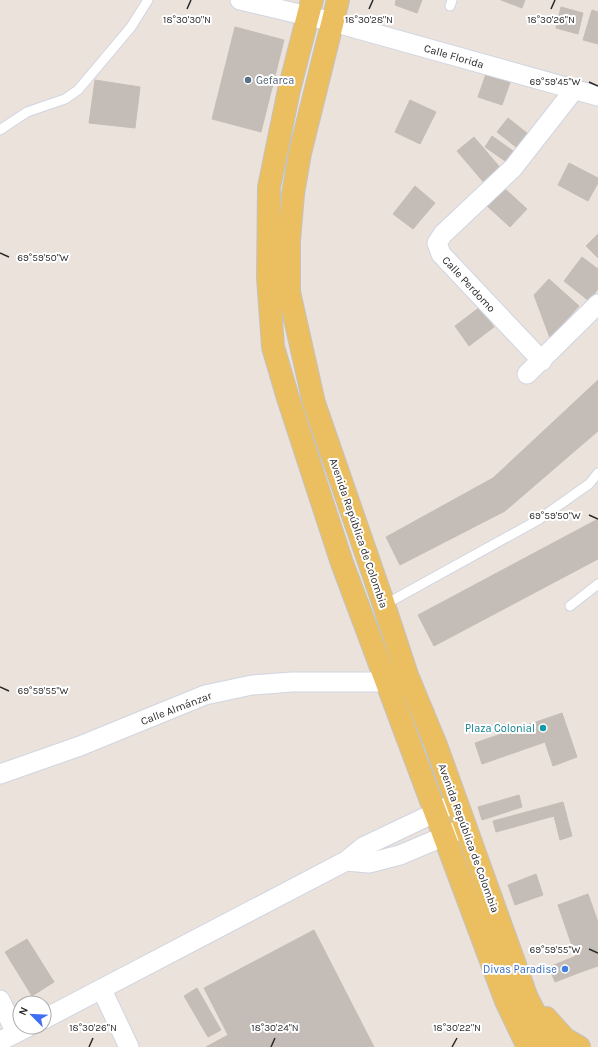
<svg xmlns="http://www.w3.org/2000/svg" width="598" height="1047" viewBox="0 0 598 1047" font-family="Karla,sans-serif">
<rect width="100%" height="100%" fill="#ebe2db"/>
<path fill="#c3bcb7" stroke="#c6beb5" d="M396 0H422L417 13 395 5Z
M501 0H525L522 8Z
M561 7 583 13 578 34 556 28Z
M592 10 598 12V44L583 40Z
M235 27 284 40 261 132 212 119Z
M487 71 511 80 502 105 478 97Z
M95 80 140 87 135 128 89 123Z
M410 100 436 112 420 144 395 132Z
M508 118 532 137 521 151 497 132Z
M492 136 516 153 508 163 485 147Z
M474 137 503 171 486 185 457 151Z
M569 163 598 178V183L588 201 558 185Z
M415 186 435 203 413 229 393 214Z
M503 187 527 209 510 227 487 206Z
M598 234V258L586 246Z
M582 257 598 269V289L589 301 564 281Z
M549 279 579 306 550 338 534 295Z
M480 307 494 327 469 346 455 326Z
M598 380V431L505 511 400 565 386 537 493 478Z
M598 519V559L434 646 418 615Z
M562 713 577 757 553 766 545 742 482 764 475 743Z
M519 795 522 807 482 820 478 807Z
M563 802 572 836 560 840 554 816 496 832 493 821Z
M536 874 543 895 515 905 508 885Z
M588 894 598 922V966L581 972 558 905Z
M314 930 374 1047H206L228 1035 204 988Z
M27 939 54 982 32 996 5 952Z
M576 956 581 972 555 982 549 967Z
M197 988 221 1030 208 1037 184 996Z"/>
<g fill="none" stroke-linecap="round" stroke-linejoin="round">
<defs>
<path id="lane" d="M450 6 452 0
M0 130 27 112 65 99 78 90 131 27 148 0
M384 605 538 520 589 484 598 473
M570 606 598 584"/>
<path id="street" d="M240 0 333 22 598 96
M542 361 441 254 437 243 443 234 513 168 574 90
M527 374 598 304
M0 774 80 746 205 695 252 685 292 682H387L400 678
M346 861 369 863 400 855 466 827
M102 990 129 1047
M0 1000 16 1033
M44 1019 346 861 363 847 449 806
M0 1041 28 1027"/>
<path id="primary" d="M312 0 289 90 269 187 268 278 273 347 288 398 342 563 506 1001 528 1047
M338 0 300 153 293 194 289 241V292L314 403 384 605 407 675 436 745 527 998 552 1047
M546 1018 565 1039 579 1047"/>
</defs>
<use href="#lane" stroke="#d0d5e1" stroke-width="11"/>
<use href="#street" stroke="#d0d5e1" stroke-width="21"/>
<use href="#primary" stroke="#c3c3c3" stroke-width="24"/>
<use href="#lane" stroke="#fff" stroke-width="9"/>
<use href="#street" stroke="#fff" stroke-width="19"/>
<use href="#primary" stroke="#ebbf5f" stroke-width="22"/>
</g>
<path fill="none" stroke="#292929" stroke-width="1.5" d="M187 9 191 0M369 9 373 0M551 9 555 0M589 82 598 86M0 253 9 257M589 515 598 519M0 687 9 691M589 949 598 953M89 1047 93 1038M271 1047 275 1038M452 1047 457 1038"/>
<circle fill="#5c6f8a" stroke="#fff" stroke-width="1.5" cx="248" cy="80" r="4"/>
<circle fill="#0f9aa8" stroke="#fff" stroke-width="1.5" cx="543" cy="728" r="4"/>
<circle fill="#3f7fe0" stroke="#fff" stroke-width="1.5" cx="565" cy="969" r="4"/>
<g text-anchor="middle" stroke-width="4" stroke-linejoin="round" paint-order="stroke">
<g font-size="11" fill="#292929" stroke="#fff">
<text transform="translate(454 56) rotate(16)" y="4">Calle Florida</text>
<text transform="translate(469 284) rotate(47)" y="4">Calle Perdomo</text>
<text transform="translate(359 533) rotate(71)" y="4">Avenida República de Colombia</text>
<text transform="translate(176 708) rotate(-21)" y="4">Calle Almánzar</text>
<text transform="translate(469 838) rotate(70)" y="4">Avenida República de Colombia</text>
</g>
<g font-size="11" fill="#4e5e75" stroke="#fff" text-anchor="start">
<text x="256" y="84">Gefarca</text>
</g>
<g font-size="11" fill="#0d838f" stroke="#fff" text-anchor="end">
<text x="535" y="732">Plaza Colonial</text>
</g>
<g font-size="11" fill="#366cbe" stroke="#fff" text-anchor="end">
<text x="557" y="973">Divas Paradise</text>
</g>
</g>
<g font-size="10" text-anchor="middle" fill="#292929" stroke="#fff" stroke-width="4" stroke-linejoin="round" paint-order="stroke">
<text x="187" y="23">18°30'30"N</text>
<text x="369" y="23">18°30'28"N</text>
<text x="551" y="23">18°30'26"N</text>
<text x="555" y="85">69°59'45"W</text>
<text x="43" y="261">69°59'50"W</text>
<text x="555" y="519">69°59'50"W</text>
<text x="43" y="694">69°59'55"W</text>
<text x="555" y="953">69°59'55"W</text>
<text x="93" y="1031">18°30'26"N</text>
<text x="275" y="1031">18°30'24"N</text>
<text x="457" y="1031">18°30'22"N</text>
</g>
<g transform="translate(32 1015) rotate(294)"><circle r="19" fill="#ffffff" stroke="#a9a9a9"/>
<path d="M0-3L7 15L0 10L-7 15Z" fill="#3f6ff3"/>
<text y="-6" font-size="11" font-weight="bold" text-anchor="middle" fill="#292929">N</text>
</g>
</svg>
